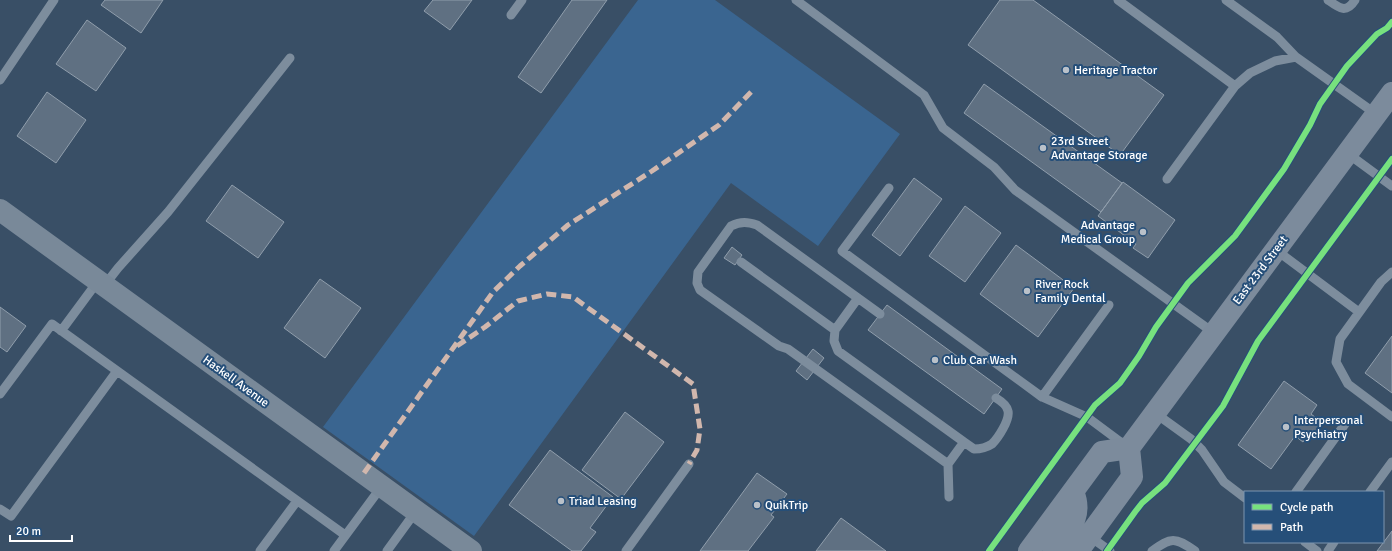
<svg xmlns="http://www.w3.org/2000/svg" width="1392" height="551" viewBox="0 0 1392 551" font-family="Signika,sans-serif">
<rect width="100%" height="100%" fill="#394f66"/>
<path fill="#3a6590" d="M638 0H715L900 134 818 246 731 183 474 536 323 427Z"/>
<path fill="#5f7082" stroke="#909eac" d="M105 0H163L141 33 101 5Z
M433 0H472L450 30 424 11Z
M572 0H607L541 93 518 77Z
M1000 0H1033L1164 95 1120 155 968 45Z
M87 20 126 48 96 91 56 64Z
M984 84 1122 183 1101 212 964 113Z
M47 92 86 120 56 163 17 136Z
M914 178 942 199 900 256 872 235Z
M1123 182 1175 220 1148 258 1133 248 1136 244 1098 216Z
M232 185 284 222 258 258 206 221Z
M965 206 1001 233 965 282 929 256Z
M1016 245 1074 288 1038 337 980 294Z
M732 247 742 255 735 265 724 258Z
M320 279 361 308 325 358 284 328Z
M887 305 1002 389 984 414 868 330Z
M0 307 26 326 7 352 0 347Z
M1392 336V393L1365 373Z
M813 349 824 358 807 380 796 371Z
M1284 381 1317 405 1311 414 1323 423 1316 433 1312 430 1303 442 1295 436 1271 469 1238 445Z
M625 412 664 442 621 499 582 470Z
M550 450 613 497 590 528 596 532 581 551H572L509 505Z
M757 473 787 494 771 515 774 517 748 551H700Z
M841 518 886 551H816Z
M1392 531V551H1377Z"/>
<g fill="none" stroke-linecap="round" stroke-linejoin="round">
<path stroke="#7d8d9d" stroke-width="9" d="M796 0 924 95 943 128 994 167 1015 190 1214 333
M1118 0 1235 86
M1226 0 1277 37 1296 57
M1328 0C1339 8 1346 14 1355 0
M511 15 522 0
M0 80 54 0
M1347 153 1392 186
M1167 179 1235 86 1250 73 1275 61 1296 57 1376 114
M889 188 842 251 1042 397 1087 417 1126 446
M1276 250 1359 312
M741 262 835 330 834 341 838 351 964 442 948 464 949 497
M1392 272 1381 282 1340 339 1336 362 1348 384 1392 417
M104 286 118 268 168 212 290 58
M880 314 757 225C748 222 741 221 731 226L698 272 697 283 700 290 779 346 788 349 948 464
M835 330 858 298
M61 331 98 281
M0 394 52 324 345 535
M1042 397 1109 305
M1155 413 1191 439 1202 450 1224 482 1245 498
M964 442 974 449C981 449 986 448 992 444 998 438 1010 420 1008 411 1007 405 1001 401 996 398
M1296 492 1345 424
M1370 492 1392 462
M0 509 11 516 117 371
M1089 536 1110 551
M1305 542 1317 551
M260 551 297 501
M334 551 382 486
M387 551 416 511
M626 551 689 464
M1152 551C1171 537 1175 537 1195 551
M1328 551 1334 542"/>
<path stroke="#798999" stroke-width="22" d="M0 210 471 551"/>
<path stroke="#7c8b9c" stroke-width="22" d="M1029 551 1102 452 1129 448
M1054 551C1067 531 1084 517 1073 492
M1078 551 1132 477 1129 448 1392 93"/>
<path stroke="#d1b7ad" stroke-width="5" stroke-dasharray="10 5" stroke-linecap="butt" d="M457 346 485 327 518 301 547 294 573 297 693 384 700 429 697 450 689 464
M364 473 493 292 520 266 568 225 652 171 719 125 754 89"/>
<defs>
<path id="cycleway" d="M989 551 1095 405 1120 383 1139 356 1156 327 1188 283 1235 236 1284 169 1310 125 1320 104 1347 66 1377 34 1387 28 1392 22
M1107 551 1135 512 1142 503 1165 483 1223 406 1258 341 1392 159"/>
</defs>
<use href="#cycleway" stroke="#264f79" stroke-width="8"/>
<use href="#cycleway" stroke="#77e17e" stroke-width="6"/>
</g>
<g fill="#bac1c9" stroke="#264f79" stroke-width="1.5">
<circle cx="1066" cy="70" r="4"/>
<circle cx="1043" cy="148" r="4"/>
<circle cx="1143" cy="232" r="4"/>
<circle cx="1027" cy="291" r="4"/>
<circle cx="935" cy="360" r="4"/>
<circle cx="1286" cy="427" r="4"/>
<circle cx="561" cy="501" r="4"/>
<circle cx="757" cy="505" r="4"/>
</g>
<g text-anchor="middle" stroke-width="4" stroke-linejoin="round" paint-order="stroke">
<g font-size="12" fill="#fff" stroke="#264f79" text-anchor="start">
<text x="1074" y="74">Heritage Tractor</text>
<text x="1051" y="145">23rd Street<tspan x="1051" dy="14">Advantage Storage</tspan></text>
<text x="1135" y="229" text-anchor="end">Advantage<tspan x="1135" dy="14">Medical Group</tspan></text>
<text x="1035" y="288">River Rock<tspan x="1035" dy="14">Family Dental</tspan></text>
<text x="943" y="364">Club Car Wash</text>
<text x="1294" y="424">Interpersonal<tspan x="1294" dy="14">Psychiatry</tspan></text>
<text x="569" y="505">Triad Leasing</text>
<text x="765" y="509">QuikTrip</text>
</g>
<g font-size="12" fill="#fff" stroke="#264f79">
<text transform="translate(1260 270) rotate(-53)" y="4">East 23rd Street</text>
<text transform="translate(236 381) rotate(36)" y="4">Haskell Avenue</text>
</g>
</g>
<rect x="1244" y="491" width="140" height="52" fill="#264f79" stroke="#7d95af"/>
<rect x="1252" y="504" width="20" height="6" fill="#77e17e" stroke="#7d95af"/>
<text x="1280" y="511" font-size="12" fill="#ffffff">Cycle path</text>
<rect x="1252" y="524" width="20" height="6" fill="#d1b7ad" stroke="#7d95af"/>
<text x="1280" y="531" font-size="12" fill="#ffffff">Path</text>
<path d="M10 535v6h62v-6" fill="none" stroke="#ffffff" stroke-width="2"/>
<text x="16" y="535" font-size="12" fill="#ffffff" stroke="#264f79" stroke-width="3" paint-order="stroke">20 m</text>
</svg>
